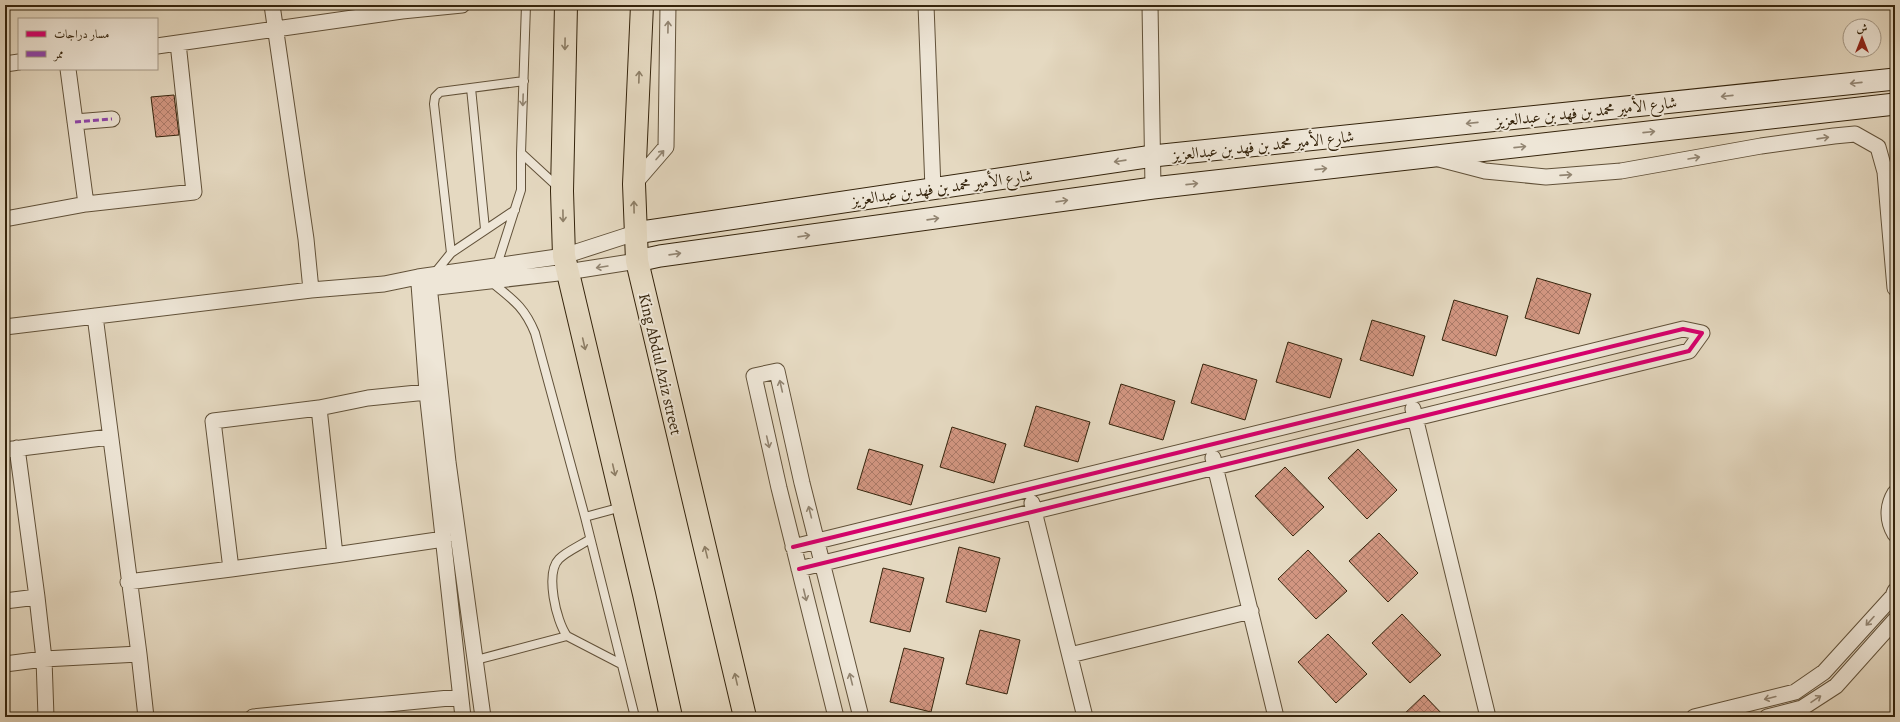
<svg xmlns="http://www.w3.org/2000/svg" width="1900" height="722" viewBox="0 0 1900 722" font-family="Alegreya,Amiri,serif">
<defs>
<pattern id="building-cross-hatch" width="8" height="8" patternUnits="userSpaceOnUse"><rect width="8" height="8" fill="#d29681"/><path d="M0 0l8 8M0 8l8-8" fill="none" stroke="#ab7a68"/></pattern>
</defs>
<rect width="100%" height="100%" fill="#e5d9c1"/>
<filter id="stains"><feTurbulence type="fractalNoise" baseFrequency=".005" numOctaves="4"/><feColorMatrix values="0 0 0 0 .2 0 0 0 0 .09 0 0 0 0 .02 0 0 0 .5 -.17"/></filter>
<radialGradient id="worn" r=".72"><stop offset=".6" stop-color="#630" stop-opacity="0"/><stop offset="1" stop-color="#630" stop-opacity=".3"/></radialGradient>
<path fill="url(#building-cross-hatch)" stroke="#35240c" d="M174 95 179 135 156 137 151 97Z
M1537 278 1591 294 1579 334 1525 318Z
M1454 300 1508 316 1496 356 1442 340Z
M1372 320 1425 336 1413 376 1360 360Z
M1288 342 1342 359 1330 398 1276 382Z
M1203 364 1257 380 1245 420 1191 403Z
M1121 384 1175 401 1163 440 1109 424Z
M1036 406 1090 422 1078 462 1024 446Z
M952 427 1006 444 994 483 940 467Z
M869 449 923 465 911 505 857 489Z
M1358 449 1397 490 1367 519 1328 478Z
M1285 467 1324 507 1293 536 1255 496Z
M1379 533 1418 573 1388 602 1349 561Z
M959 547 1000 558 986 612 946 602Z
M1308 550 1347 591 1316 619 1278 579Z
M883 568 924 578 910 632 870 622Z
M1402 614 1441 655 1410 683 1372 643Z
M980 630 1020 640 1007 694 966 684Z
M1328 634 1367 674 1336 703 1298 662Z
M904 648 944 658 931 712 890 702Z
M1424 695 1445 717H1401Z"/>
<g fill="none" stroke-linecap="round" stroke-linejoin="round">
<defs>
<path id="service" d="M526 5 521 153 559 188
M471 88 485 229
M451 253 434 104 435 97 440 92 524 81
M497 265 521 190V153
M434 274 451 253 515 210
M490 281C512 299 524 306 535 333L585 517 635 717
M585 517 622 507
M590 539C580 546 567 551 559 559 545 573 556 621 567 636L621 664
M476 660 567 636"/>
<path id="minor" d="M272 5 306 239 311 290
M926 5 933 189
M1150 5 1153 188
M178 43 402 11 462 5
M5 64 19 62
M68 69 86 204 194 192 178 43 157 46
M75 122 112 119
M1439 159 1485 171 1546 177 1621 171 1761 146 1834 136 1855 134 1878 147 1885 172 1895 288
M634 184 666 147 668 5
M5 219 86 204
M428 276 448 462 483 717
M419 284 427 392 463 717
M420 289 567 272 637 261
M95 316 139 654 146 717
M5 327 311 290 384 284 418 277 564 256 635 233
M319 408 368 398 427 392
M1413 409 1488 717
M5 450 110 437
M1213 458 1276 717
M1895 493C1887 506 1887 521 1895 534
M1032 503 1085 717
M793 547 1683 329 1702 333 1689 351 799 569
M231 569 335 555
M128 582 231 569 213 421 319 408 335 555 444 539
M37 597 44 659 139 654
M5 601 37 597 17 448
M1070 655 1251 611
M5 664 44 659 46 717
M253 717 460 697
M836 717 779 488 754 376 777 371 802 483 861 717
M1694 717 1795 692 1824 672 1893 596 1895 591
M1767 717 1802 708 1836 686 1895 620"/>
<path id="secondary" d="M635 233 1153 156 1895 79
M637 261 660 256 1153 188 1895 104"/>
<path id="primary" d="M566 5 562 191 564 256 644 594 671 717
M642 5 634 184 637 261 745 717"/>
</defs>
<use href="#service" stroke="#615139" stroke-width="10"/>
<use href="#minor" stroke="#615139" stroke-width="17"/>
<use href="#secondary" stroke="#35240c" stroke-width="23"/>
<use href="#primary" stroke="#35240c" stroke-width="24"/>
<use href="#service" stroke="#eee6d7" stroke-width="8"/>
<use href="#minor" stroke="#eee6d7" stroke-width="15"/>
<use href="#secondary" stroke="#eee6d7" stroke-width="21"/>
<use href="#primary" stroke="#e5d9c1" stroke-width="22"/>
<path stroke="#8e44ad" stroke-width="3" stroke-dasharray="6 3" stroke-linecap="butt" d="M75 122 112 119"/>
<defs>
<path id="cycleway" d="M793 547 1683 329 1702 333 1689 351 799 569"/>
</defs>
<use href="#cycleway" stroke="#eee6d7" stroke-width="6"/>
<use href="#cycleway" stroke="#d6006c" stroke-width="4"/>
</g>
<defs><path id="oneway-shaft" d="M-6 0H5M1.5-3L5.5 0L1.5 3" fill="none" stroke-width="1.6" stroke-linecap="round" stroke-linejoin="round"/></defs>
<g stroke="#928572">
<use href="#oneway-shaft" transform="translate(668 27) rotate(-89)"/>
<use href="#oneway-shaft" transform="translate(1856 83) rotate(174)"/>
<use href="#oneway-shaft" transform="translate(1727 96) rotate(174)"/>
<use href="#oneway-shaft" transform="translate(523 100) rotate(92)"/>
<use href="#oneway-shaft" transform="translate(1472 123) rotate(174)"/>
<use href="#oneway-shaft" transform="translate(1649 132) rotate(-6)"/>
<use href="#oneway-shaft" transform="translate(1823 138) rotate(-8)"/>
<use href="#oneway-shaft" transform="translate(1520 147) rotate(-6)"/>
<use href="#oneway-shaft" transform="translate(660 155) rotate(-49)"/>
<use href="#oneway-shaft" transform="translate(1694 158) rotate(-10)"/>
<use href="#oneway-shaft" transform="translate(1120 161) rotate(172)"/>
<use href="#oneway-shaft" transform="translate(1321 169) rotate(-6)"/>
<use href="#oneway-shaft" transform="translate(1566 175) rotate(-4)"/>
<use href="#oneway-shaft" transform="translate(1192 184) rotate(-6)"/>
<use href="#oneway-shaft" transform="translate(1062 201) rotate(-8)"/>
<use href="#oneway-shaft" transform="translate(933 219) rotate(-8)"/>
<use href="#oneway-shaft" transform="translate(804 236) rotate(-8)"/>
<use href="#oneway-shaft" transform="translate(675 254) rotate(-8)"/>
<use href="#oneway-shaft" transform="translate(602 267) rotate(171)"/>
<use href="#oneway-shaft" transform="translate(781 386) rotate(-103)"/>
<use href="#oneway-shaft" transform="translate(768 442) rotate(77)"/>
<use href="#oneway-shaft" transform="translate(810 512) rotate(-104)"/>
<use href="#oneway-shaft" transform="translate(805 595) rotate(76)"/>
<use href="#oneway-shaft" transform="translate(1870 621) rotate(132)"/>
<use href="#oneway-shaft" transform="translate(851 679) rotate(-104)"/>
<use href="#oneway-shaft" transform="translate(1770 698) rotate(166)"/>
<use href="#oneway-shaft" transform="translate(1816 699) rotate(-34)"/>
</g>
<g stroke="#8d7e66">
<use href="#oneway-shaft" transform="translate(565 44) rotate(91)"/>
<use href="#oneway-shaft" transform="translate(639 77) rotate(-88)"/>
<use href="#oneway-shaft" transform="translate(634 207) rotate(-91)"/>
<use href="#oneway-shaft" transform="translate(563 216) rotate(89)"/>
<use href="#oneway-shaft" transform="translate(584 344) rotate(77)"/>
<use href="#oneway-shaft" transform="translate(614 470) rotate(77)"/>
<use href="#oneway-shaft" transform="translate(706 552) rotate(-104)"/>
<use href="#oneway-shaft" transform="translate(736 679) rotate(-103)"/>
</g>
<g text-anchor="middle" stroke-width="4" stroke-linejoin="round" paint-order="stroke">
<g font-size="16" fill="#35240c" stroke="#eee6d7">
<text transform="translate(1586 111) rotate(-6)" y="6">شارع الأمير محمد بن فهد بن عبدالعزيز</text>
<text transform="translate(1263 145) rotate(-6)" y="6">شارع الأمير محمد بن فهد بن عبدالعزيز</text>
<text transform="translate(942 187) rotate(-8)" y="6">شارع الأمير محمد بن فهد بن عبدالعزيز</text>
<text transform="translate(661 364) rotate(77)" y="6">King Abdul Aziz street</text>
</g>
</g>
<rect width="1900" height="722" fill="none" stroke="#e5d9c1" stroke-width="20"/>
<rect x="6" y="6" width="1888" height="710" fill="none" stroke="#35240c" stroke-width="2"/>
<rect x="10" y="10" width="1880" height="702" fill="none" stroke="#35240c"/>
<rect x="18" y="18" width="140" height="52" fill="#eee6d7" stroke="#a49886"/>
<rect x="26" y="31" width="20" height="6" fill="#d6006c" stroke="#a49886"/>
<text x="54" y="38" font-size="12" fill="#35240c">مسار دراجات</text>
<rect x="26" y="51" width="20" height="6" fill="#8e44ad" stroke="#a49886"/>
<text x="54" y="58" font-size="12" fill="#35240c">ممر</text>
<g transform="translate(1862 38)"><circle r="19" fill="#eee6d7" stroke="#a49886"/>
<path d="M0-3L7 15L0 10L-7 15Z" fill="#8f2418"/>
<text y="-6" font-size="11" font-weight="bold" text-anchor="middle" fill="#35240c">ش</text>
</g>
<rect width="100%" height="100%" filter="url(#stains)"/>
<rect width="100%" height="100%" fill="url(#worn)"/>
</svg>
